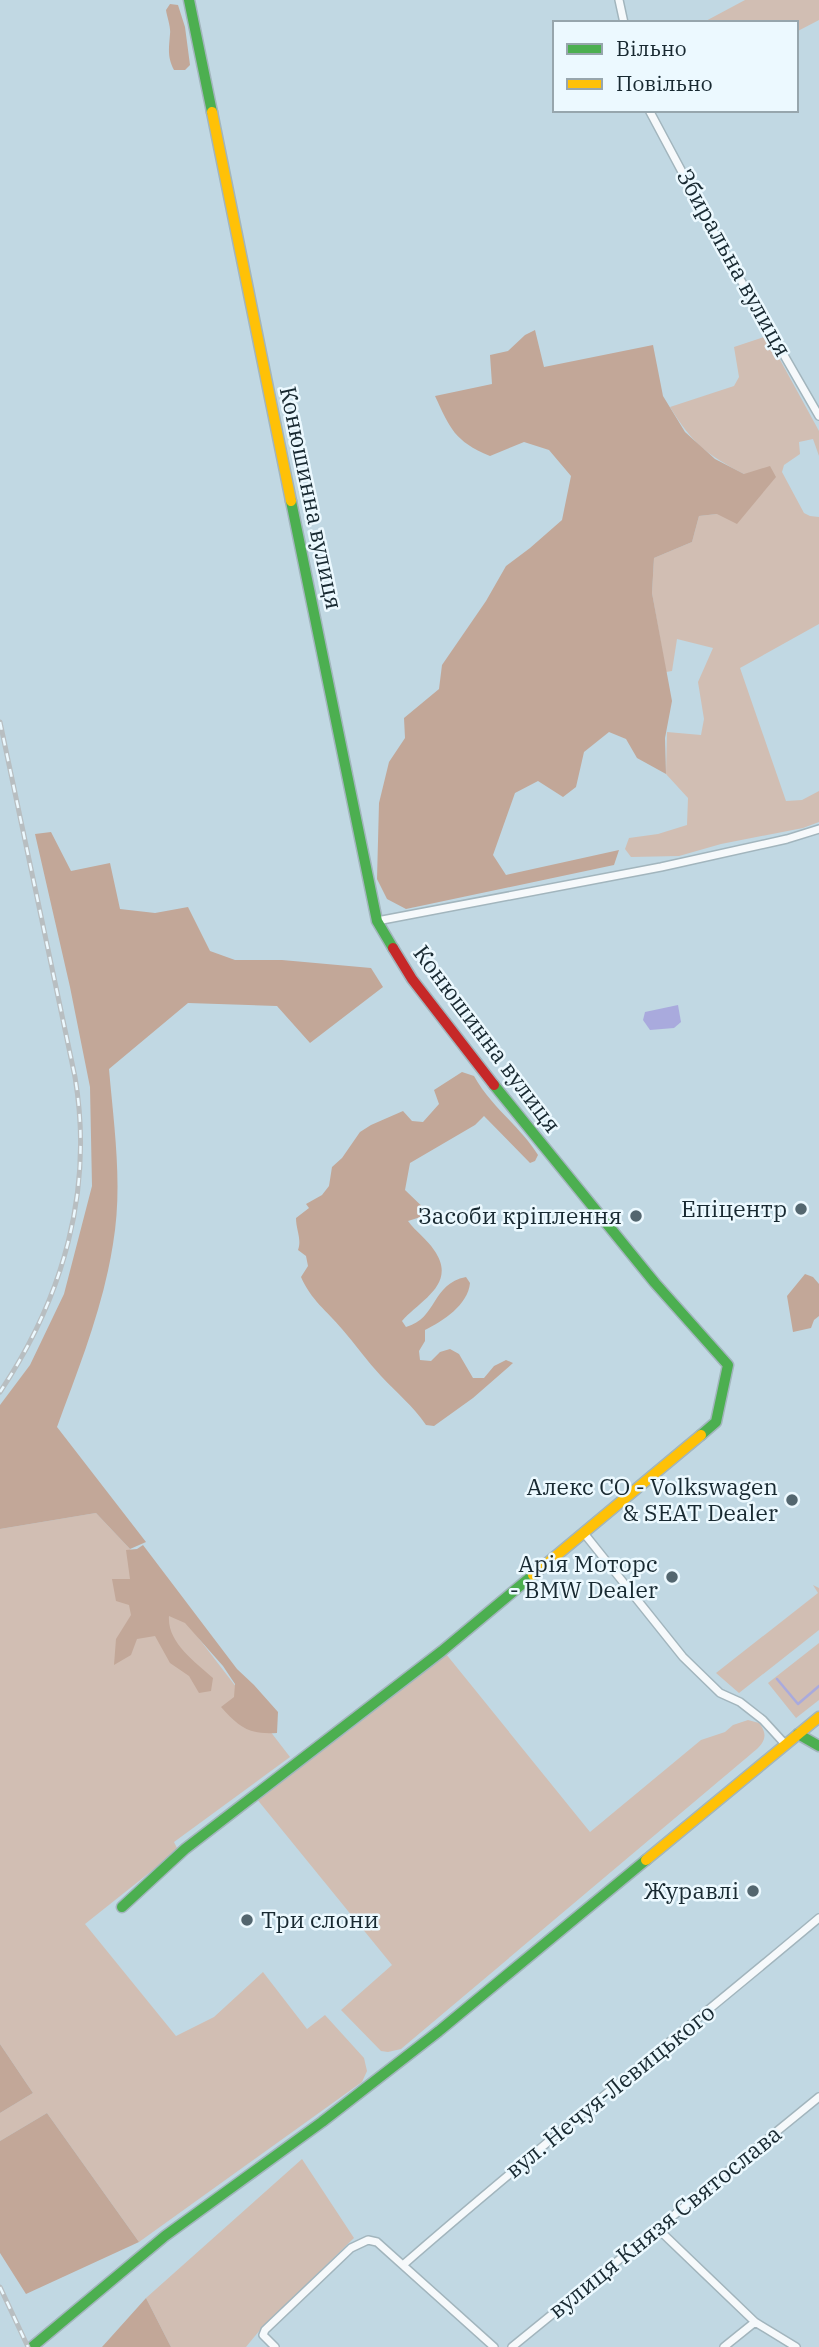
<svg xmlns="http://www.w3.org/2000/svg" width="819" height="2347" viewBox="0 0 819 2347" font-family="'IBM Plex Serif',serif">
<rect width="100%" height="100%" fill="#c1d8e3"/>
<path fill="#d1beb3" d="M745 0H819V20L796 32V23H702Z
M767 336 819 431V456L813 439 799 442 800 454 784 465 782 472 804 513 810 516 819 517V624L740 668 786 801 802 800 819 791V822L803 828 721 844 679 856 631 857 625 849 629 838 658 834 687 825 688 798 666 774 667 732 701 735 704 719 698 682 713 648 677 639 672 671 666 672 652 593 654 558 692 542 699 516 717 514 744 474C707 455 692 443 670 407L734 386 739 377 734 347Z
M96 1513 130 1549 290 1757 174 1842 178 1850 85 1924 176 2036 214 2017 263 1972 307 2029 325 2015 364 2058 367 2071 362 2082 139 2242 47 2113 0 2141V2113L33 2093 0 2044V1529Z
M813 1585 819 1588V1630L739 1693 716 1673 818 1593Z
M819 1643V1700L796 1718 768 1683Z
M446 1654 590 1832 701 1740 725 1732 733 1725 748 1720 759 1723C770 1736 763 1745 751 1754L401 2049 388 2052 381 2051 341 2010 392 1965 256 1798 350 1730Z
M302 2159 354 2238 260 2330 246 2347H171L146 2298Z"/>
<path fill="#c2a798" d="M170 4 178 5 185 27 190 65 185 70H174C167 57 169 48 170 34 171 27 167 17 166 10Z
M535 330 544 367 653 345 663 396 685 432 715 459 744 474 770 466 776 477 737 524 717 514 699 516 692 542 654 558 652 593 672 701 665 738 666 774 637 758 626 739 609 732 584 752 576 787 563 797 538 781 515 793 493 855 506 875 619 850 614 865 406 909 387 899 377 879 379 803 389 762 405 738 404 718 439 689 442 665 486 601 506 566 530 548 562 520 571 476 549 450 524 442 490 456C454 441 450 428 435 396L492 384 490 355 508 351 525 335Z
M51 832 71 871 110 863 120 909 155 913 188 907 210 951 235 960H282L371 968 383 987 310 1043 277 1006 188 1003 109 1069C114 1127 123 1186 113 1244 103 1308 79 1367 57 1427L146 1542 130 1549 96 1513 0 1529V1405L30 1365 64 1294 92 1186 90 1087 70 987 35 834Z
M462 1072 474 1076C492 1108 520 1126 538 1155L535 1161 530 1163 484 1116 475 1125 410 1163 405 1190 430 1214 408 1221C416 1232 427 1239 434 1250 458 1284 420 1300 402 1321L406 1327C438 1318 431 1284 466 1277L470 1283C468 1305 443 1321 425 1330V1341L419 1351 420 1360 431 1361 440 1352 450 1349 459 1354 473 1378H484L494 1366 506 1360 513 1363 473 1398 434 1426 426 1425C413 1406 396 1392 381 1376 367 1361 355 1344 342 1329 327 1311 311 1300 301 1277L308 1266 306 1256 298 1250C302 1239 296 1230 296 1218L309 1208 306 1204 322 1195 329 1186 332 1167 342 1158 360 1132 371 1125 403 1111 412 1121 423 1122 439 1104 434 1090Z
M805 1274 813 1277 819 1284V1316L814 1320 811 1328 793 1332 787 1296Z
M143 1545 237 1669 254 1685 278 1712 277 1733C249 1735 239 1727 221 1707L234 1697 235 1684 223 1666 185 1623 169 1616C167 1642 194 1661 213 1678L211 1691 199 1693 189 1676 170 1663 155 1636 137 1639 131 1655 114 1665 116 1639 131 1615 129 1605 116 1601 112 1579H130L126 1550 137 1549Z
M0 2044 33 2093 0 2113Z
M47 2113 139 2242 26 2294 0 2253V2141Z
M146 2298 171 2347H102Z"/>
<path fill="#a9aadd" d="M678 1005 681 1022 674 1028 650 1030 643 1020 645 1012Z"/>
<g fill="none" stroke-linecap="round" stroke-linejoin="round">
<path stroke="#a9aadd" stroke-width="2.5" d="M777 1679 798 1704 819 1686"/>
<defs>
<path id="street" d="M619 0 624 23
M649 110 728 258 819 416
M377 921 661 867 787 839 819 829
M583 1532 683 1657 720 1693 740 1702 763 1720 785 1744
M657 2228 755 2322 796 2347
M403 2265C539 2146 681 2034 819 1918
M275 2347 263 2335 265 2330 351 2248 368 2240 377 2242 494 2347
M512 2347 819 2097
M724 2347 755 2322"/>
<path id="fast" d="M189 0 212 112
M291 501 377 921 393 948
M494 1085 655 1283 728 1365 716 1422 701 1435
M798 1734 819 1746
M122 1907 185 1849 442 1651 533 1575
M32 2347 165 2236 322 2122 439 2031 646 1860"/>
<path id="slow" d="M212 112 291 501
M533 1575 701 1435
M646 1860 819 1717"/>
<path id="jam" d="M393 948 412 979 494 1085"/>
</defs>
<use href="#street" stroke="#a2b5bd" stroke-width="10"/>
<use href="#fast" stroke="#a2b5bd" stroke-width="13"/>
<use href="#slow" stroke="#a2b5bd" stroke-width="13"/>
<use href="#jam" stroke="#a2b5bd" stroke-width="13"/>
<use href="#street" stroke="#f6f9fb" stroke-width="7"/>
<use href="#fast" stroke="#4caf50" stroke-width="10"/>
<use href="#slow" stroke="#ffc107" stroke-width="10"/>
<use href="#jam" stroke="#c62828" stroke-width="10"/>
<defs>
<path id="rail" d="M0 722 75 1077C94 1190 63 1298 0 1392
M0 2287 28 2347"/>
</defs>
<use href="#rail" stroke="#b8bec1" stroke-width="5"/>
<use href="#rail" stroke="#ecf9ff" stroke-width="2.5" stroke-dasharray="8" stroke-linecap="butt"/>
</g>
<g fill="#53666f" stroke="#ecf9ff" stroke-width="2.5">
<circle cx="801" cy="1209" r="7"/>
<circle cx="636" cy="1216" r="7"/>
<circle cx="792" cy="1500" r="7"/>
<circle cx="672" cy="1577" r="7"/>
<circle cx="753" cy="1891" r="7"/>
<circle cx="247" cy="1920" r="7"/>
</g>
<g text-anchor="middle" stroke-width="5" stroke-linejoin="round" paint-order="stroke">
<g font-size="23" fill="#182931" stroke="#ecf9ff">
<text transform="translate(734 263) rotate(61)" y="8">Збиральна вулиця</text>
<text transform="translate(311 498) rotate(78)" y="8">Конюшинна вулиця</text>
<text transform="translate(487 1039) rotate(53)" y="8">Конюшинна вулиця</text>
<text transform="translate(610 2091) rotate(-39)" y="8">вул. Нечуя-Левицького</text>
<text transform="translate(665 2222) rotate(-39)" y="8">вулиця Князя Святослава</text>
</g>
<g font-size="23" fill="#182931" stroke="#ecf9ff" text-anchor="end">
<text x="787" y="1217">Епіцентр</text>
<text x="622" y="1224">Засоби кріплення</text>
<text x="778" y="1495">Алекс CO - Volkswagen<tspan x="778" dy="26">&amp; SEAT Dealer</tspan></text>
<text x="658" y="1572">Арія Моторс<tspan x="658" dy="26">- BMW Dealer</tspan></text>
<text x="739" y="1899">Журавлі</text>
<text x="261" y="1928" text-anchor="start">Три слони</text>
</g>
</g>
<rect x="553" y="21" width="245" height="91" fill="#ecf9ff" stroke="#97a6ad" stroke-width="2"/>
<rect x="567" y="44" width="35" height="10" fill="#4caf50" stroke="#97a6ad" stroke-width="2"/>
<text x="616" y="56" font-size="21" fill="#182931">Вільно</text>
<rect x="567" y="79" width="35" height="10" fill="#ffc107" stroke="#97a6ad" stroke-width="2"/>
<text x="616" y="91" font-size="21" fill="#182931">Повільно</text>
</svg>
